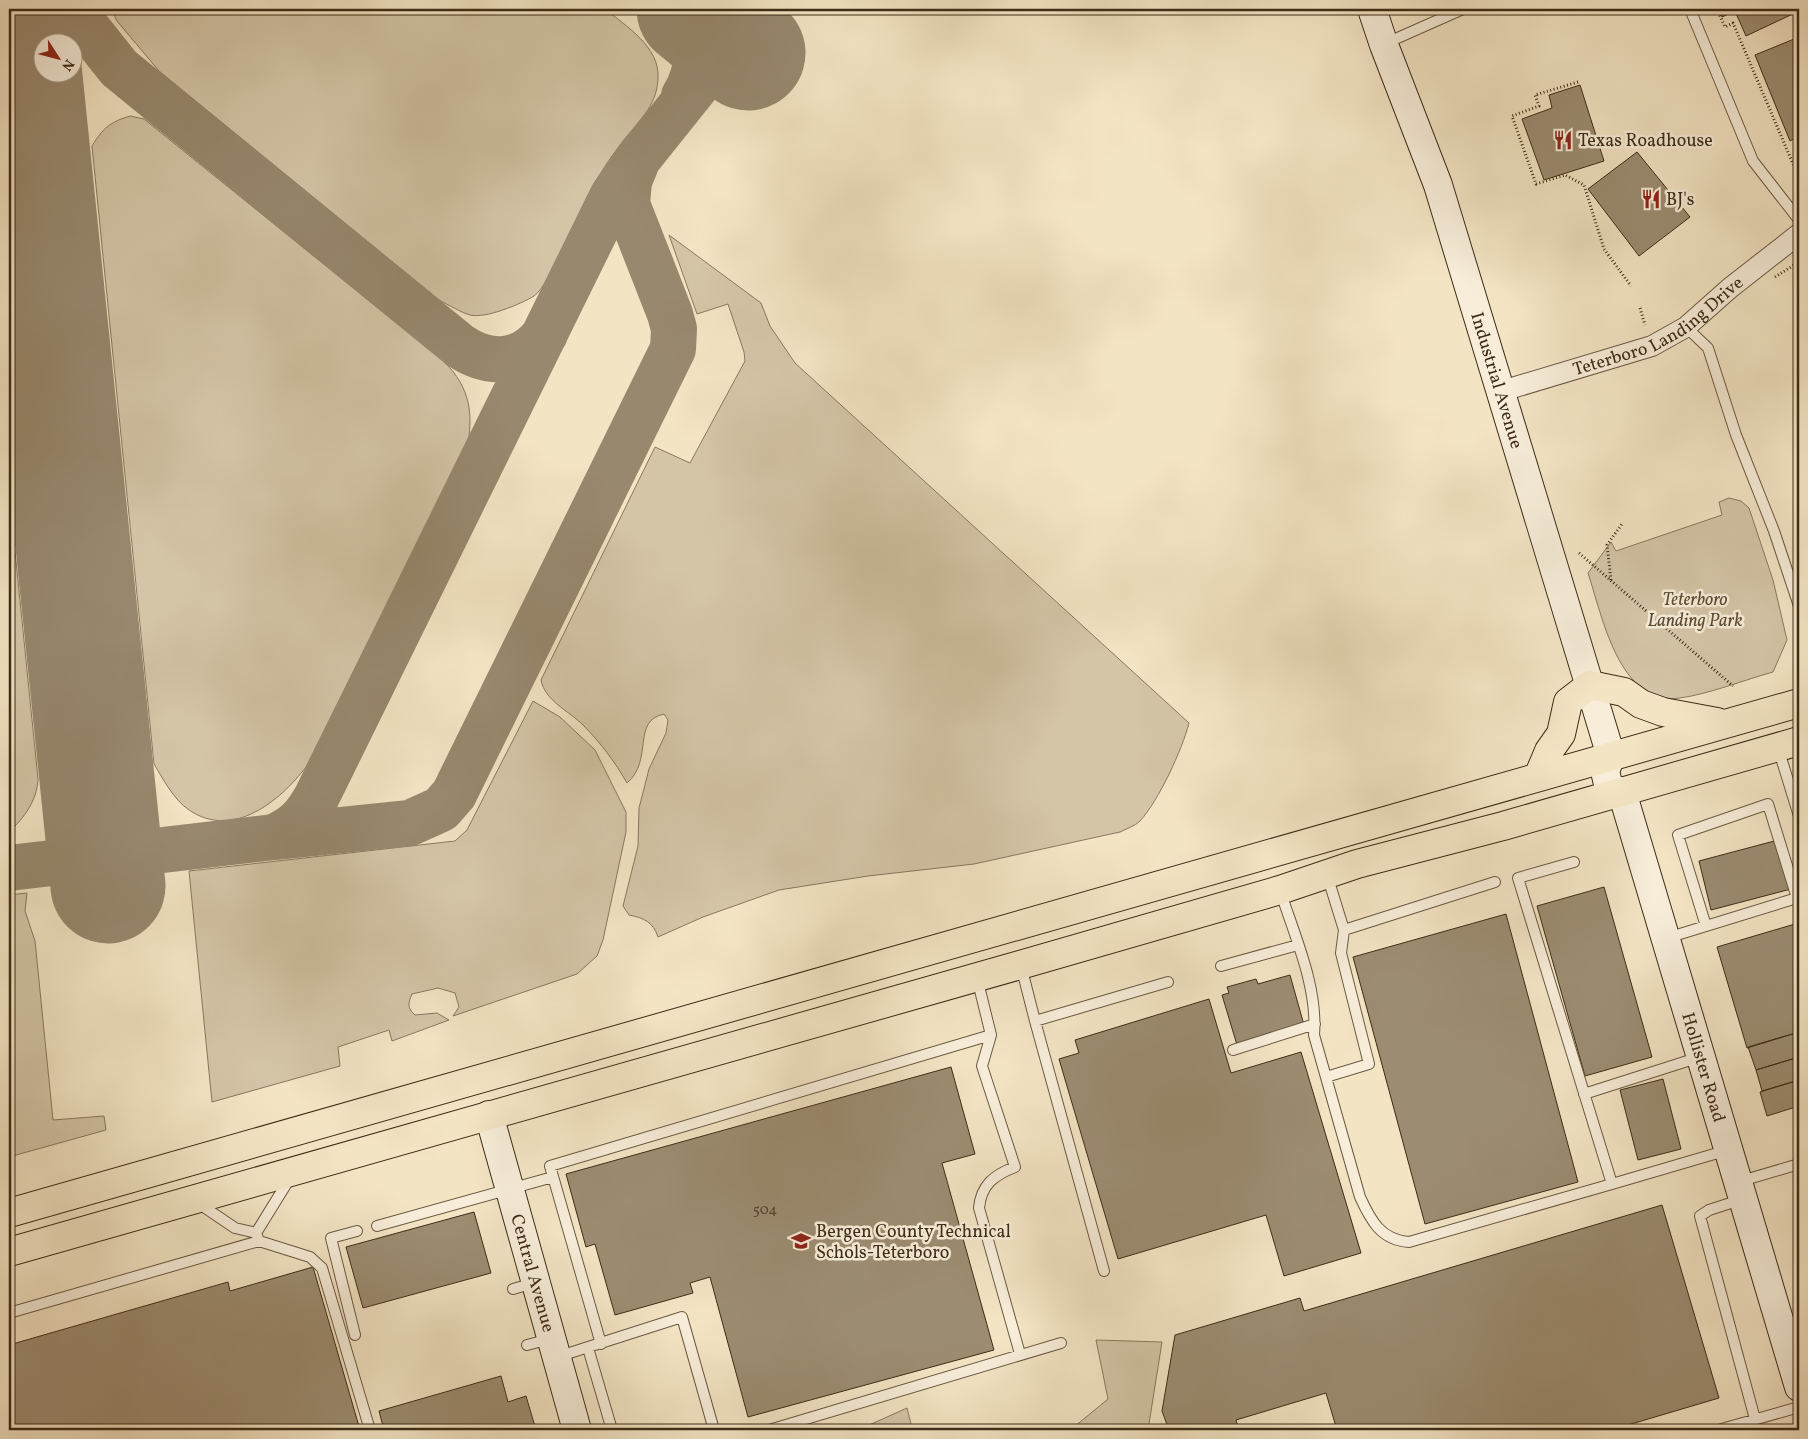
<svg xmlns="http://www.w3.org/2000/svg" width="1808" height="1439" viewBox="0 0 1808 1439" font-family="Vollkorn,serif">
<rect width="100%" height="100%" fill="#f3e4c4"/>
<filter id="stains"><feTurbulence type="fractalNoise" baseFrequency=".004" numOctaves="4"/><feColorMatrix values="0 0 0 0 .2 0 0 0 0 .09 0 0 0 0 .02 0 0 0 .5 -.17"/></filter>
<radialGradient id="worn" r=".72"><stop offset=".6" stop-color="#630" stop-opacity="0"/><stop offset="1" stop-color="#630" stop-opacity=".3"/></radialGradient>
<path fill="#d4c5a7" stroke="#89785f" d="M111 9H605C626 26 660 47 658 78 657 108 636 123 620 145 610 158 601 172 593 186 581 206 549 287 534 296 521 304 485 319 470 315 460 312 449 305 439 300L159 71 117 21Z
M130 116 144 119 440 358C467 382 474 408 468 443L306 767C280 801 233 840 189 810 174 800 163 779 154 764L92 146C103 128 110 122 130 116Z
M669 235 761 303 770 326 795 363 1189 723C1182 750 1159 800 1140 821 1135 826 1126 829 1120 832L974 864 868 876 779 890 703 917 658 937C653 922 644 918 629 915L623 906 638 846 639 808 649 769 666 733 668 720 664 714C631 721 654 760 627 783 615 762 600 742 583 725 569 711 545 701 541 680L655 447 690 463 745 361 744 352 728 304 697 314Z
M9 492 38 779C37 800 25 817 9 832Z
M1729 498 1741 501 1749 508 1773 580 1787 640 1773 672C1744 680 1709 694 1680 698 1619 707 1602 615 1588 573L1611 542 1616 551 1722 515 1719 502Z
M533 701 560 717 595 750 626 812V832L603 940 597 956 577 974 453 1016 459 1007 455 993 438 988 412 994C408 1003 407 1008 415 1015L437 1013 449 1020 392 1041 389 1030 338 1047 340 1066 212 1102 189 871 455 841 467 830Z
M27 893 25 911 35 941 53 1120 104 1116 106 1130 9 1157V895Z
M1096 1340 1162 1342 1148 1430H858L907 1408 912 1428 1074 1427 1108 1399Z"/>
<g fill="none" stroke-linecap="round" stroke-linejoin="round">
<path stroke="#98886e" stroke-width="46" d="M72 9 119 68 460 346C489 366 523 364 545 334
M684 96C699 72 703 33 685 9
M274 837 410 823 441 809 454 794 673 349 674 329 670 314 627 204 629 181 636 164
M9 868 274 837C296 828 306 816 317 796L613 195 638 159 758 9"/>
<path stroke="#98886e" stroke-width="115" d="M18 9 108 886
M694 9 748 53"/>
</g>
<path fill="#9c8c71" stroke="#3e2c17" d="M1719 9H1799V11L1746 36 1735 11 1722 17Z
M1799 37V136L1790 141 1755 55Z
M1580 85 1604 161 1544 180 1522 119 1552 108 1549 95Z
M1637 152 1690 217 1639 256 1588 189Z
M1778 840 1791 889 1711 910 1699 861Z
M1604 887 1652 1057 1585 1076 1537 906Z
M1506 914 1578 1182 1425 1224 1353 957Z
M1795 924 1799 940V1032L1747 1048 1717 947Z
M1290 975 1304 1025 1237 1045 1222 995 1229 993 1227 987 1256 979 1258 984Z
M1209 999 1231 1073 1301 1052 1361 1253 1284 1276 1266 1215 1118 1259 1059 1059 1079 1053 1075 1040Z
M1799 1032V1057L1756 1070 1748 1047Z
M1799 1057V1080L1762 1091 1756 1070Z
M951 1067 975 1154 942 1163 994 1350 748 1417 710 1277 690 1283 693 1293 615 1315 595 1244 586 1247 566 1174Z
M1663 1079 1681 1149 1638 1160 1620 1090Z
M1799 1080V1106L1767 1116 1760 1092Z
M1662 1205 1719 1398 1611 1430H1337L1326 1393 1236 1420 1239 1430H1169L1162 1411 1175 1335 1300 1298 1304 1311Z
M474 1212 491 1273 363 1308 346 1247Z
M313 1267 360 1430H9V1345L228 1282 230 1291Z
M501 1376 508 1402 526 1396 536 1430H384L379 1411Z"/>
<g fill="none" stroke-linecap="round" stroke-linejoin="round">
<defs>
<path id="lane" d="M1690 9 1753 161 1799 220
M1384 44 1463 9
M1686 327 1708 348 1736 435 1774 531 1799 606
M1778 748 1799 816
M1574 862 1518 878 1612 1184 1728 1150
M1280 890C1294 935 1318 986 1314 1035L1360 1197C1371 1221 1381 1240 1409 1242L1612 1184
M1344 930 1495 882
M1667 938 1797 898 1768 804 1678 835 1706 926
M1021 966 1035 1021 1168 982
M1221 966 1298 945
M977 978 991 1035 982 1066 1015 1167C994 1175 981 1185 979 1208L1020 1354
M1035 1021 1104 1271
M1233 1050 1315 1024
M1326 1077 1369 1064 1341 953 1344 930 1327 875
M1584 1094 1700 1057
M1738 1182 1799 1164
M1743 1199 1709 1210 1700 1216 1755 1419
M198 1203 235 1228 256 1233
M377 1226 553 1177
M256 1233 290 1178
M259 1241 310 1257 322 1268 370 1430
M513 1289 534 1283
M9 1313 259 1241 256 1233
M355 1335 331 1238 357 1231
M601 1344 550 1166 991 1035
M527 1345 550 1339
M588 1348 612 1430
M557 1357 682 1317 714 1430
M769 1430 1061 1343
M1718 1430 1799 1407"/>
<g id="street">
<path id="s1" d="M1502 391 1652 346 1686 327 1730 288 1799 234"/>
</g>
<g id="secondary">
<path id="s2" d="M1372 9 1384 45 1438 185 1611 756 1605 771 1609 788 1622 792 1799 1387"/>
<path id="s3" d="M489 1115 577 1430"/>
</g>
<path id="highway" d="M1538 777 1549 751 1561 734 1568 702 1590 685 1624 692 1641 704 1663 712 1717 722
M9 1213 1799 703
M9 1252 1020 965 1280 890 1357 864 1503 826 1799 741"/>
</defs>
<use href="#lane" stroke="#6b5a42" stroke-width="12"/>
<use href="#street" stroke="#6b5a42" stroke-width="22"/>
<use href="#secondary" stroke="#3e2c17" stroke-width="30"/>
<use href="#highway" stroke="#3e2c17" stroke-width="30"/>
<path stroke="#3e2c17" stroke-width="3" stroke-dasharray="1 2.5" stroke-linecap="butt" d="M1717 9 1725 27 1733 23 1799 178 1796 179 1799 195
M1578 82 1535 95 1539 106 1512 116 1536 184 1565 175 1584 185 1604 249 1631 286
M1775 277 1799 262
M1640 308 1645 325
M1579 553 1733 686
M1611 580 1607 545 1622 524"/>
<use href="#lane" stroke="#f7edd9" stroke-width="10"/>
<use href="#street" stroke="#f7edd9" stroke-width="20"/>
<use href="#secondary" stroke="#f7edd9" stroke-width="28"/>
<use href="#highway" stroke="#f3e4c4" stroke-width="28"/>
</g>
<defs>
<symbol id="restaurant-bare" viewBox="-9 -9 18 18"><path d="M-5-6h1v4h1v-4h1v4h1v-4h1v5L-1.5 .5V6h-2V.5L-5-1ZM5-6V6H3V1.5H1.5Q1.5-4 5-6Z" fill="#8f2418" stroke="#f7edd9" stroke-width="2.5" paint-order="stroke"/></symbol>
<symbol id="school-bare" viewBox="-9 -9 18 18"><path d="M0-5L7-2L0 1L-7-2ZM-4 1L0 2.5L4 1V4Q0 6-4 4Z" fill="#8f2418" stroke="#f7edd9" stroke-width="2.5" paint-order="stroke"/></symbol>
</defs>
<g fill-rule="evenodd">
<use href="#restaurant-bare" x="1549" y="126" width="28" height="28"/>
<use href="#restaurant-bare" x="1637" y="185" width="28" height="28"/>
<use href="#school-bare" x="787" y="1227" width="28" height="28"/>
</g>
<g text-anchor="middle" stroke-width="5" stroke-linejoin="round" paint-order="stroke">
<g font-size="15" fill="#56442e">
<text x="765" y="1214">504</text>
</g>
<g font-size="18" fill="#3e2c17" stroke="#f7edd9" text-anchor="start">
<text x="1578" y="146">Texas Roadhouse</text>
<text x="1666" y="205">BJ's</text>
<text x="816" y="1237">Bergen County Technical<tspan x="816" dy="21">Schols-Teterboro</tspan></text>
</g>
<g font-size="18" fill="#3e2c17" stroke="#f7edd9">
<text dy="6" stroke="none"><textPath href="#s1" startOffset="171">Teterboro Landing Drive</textPath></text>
<text dy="6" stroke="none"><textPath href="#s2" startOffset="392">Industrial Avenue</textPath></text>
<text dy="6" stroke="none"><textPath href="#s2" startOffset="1119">Hollister Road</textPath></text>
<text dy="6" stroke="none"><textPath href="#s3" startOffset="164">Central Avenue</textPath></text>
</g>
<g font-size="18" font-style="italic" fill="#5c4b34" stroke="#f7edd9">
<text x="1695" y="605">Teterboro<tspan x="1695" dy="21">Landing Park</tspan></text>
</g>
</g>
<rect width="1808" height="1439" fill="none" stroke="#f3e4c4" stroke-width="30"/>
<rect x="10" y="10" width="1788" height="1419" fill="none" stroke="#3e2c17" stroke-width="2.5"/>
<rect x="15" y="15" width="1778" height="1409" fill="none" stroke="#3e2c17"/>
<g transform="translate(58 58) rotate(126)"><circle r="24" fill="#f7edd9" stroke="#ada08b"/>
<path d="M0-4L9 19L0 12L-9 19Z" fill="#8f2418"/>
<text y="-8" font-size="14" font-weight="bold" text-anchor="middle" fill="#3e2c17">N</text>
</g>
<rect width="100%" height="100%" filter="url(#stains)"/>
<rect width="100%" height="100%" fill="url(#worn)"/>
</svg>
